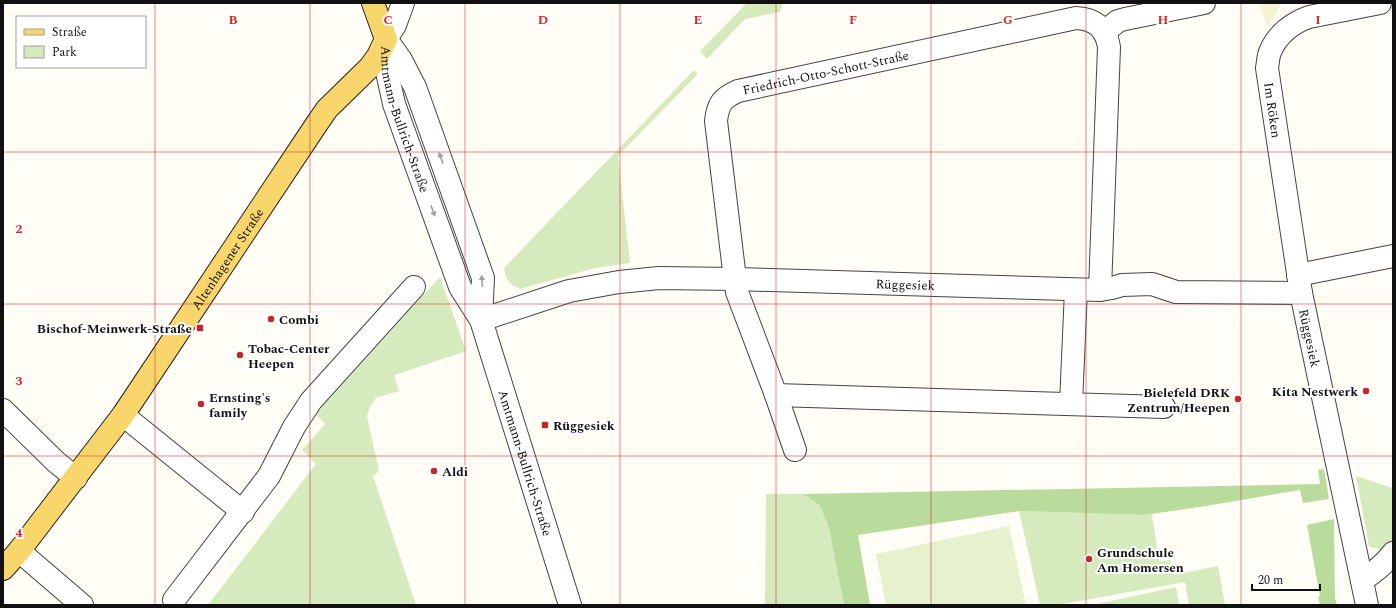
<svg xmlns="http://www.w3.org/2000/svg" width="1396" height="608" viewBox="0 0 1396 608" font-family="Spectral,serif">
<rect width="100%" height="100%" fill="#fffdf5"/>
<path fill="#f6f3d4" d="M1258 3H1282L1268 27Z"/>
<path fill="#d5ebbd" d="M747 3H783L780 12 745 19 707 59 700 51Z
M694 70 698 74 618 156 630 263 595 268 520 289C508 283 507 281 504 268Z
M440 277 466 351 394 375 399 391 376 398 370 406 367 416 379 471 373 476 416 605H208L316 464 302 450 325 424 316 414Z
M1356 476 1393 488V540C1386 549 1379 551 1369 546Z
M766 494H803L814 501 820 506 829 528 833 546 844 605H765Z
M1019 511 1144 515 1152 514 1159 561 1170 560 1173 575 1218 566 1225 605H1189L1185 582 1057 605H1040Z
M1176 587 1179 605H1092Z"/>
<path fill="#b9dc9c" d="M1324 469 1329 499 1303 503 1300 490 1206 506 1144 515 1019 511 858 535 870 605H844L829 528 820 506 814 501 803 494 1320 484 1318 470Z
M1334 519 1335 598 1337 605H1320L1318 597 1320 596 1307 525Z"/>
<path fill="#e6f2cf" d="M1009 526 1026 605H886L876 554Z"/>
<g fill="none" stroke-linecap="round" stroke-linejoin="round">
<defs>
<g id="minor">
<path d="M1104 32 1118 21 1125 19 1204 3"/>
<path id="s1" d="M386 39 387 72 394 104 460 287 481 320 570 605"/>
<path d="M386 39 401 60 415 87 483 278 481 320"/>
<path d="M386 39 395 25 403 3"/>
<path d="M1298 275 1393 256"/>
<path id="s2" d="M481 320 569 291 619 282 659 278 735 279 1100 290 1112 288 1122 285 1152 284 1176 292 1301 293"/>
<path d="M776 395 1164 407"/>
<path d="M1071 404 1076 290"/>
<path d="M3 410 56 462 76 478"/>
<path d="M123 415 243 512"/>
<path id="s3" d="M795 450 776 395 737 292 735 279 716 121C718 104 722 98 738 91L1076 18C1095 19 1106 28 1109 47L1100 290"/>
<path d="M19 551 82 605"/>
<path d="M1362 580C1375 572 1384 565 1393 553"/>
<path d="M174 600 269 476 294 427 311 401 414 287"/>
<path d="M1367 605 1301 293 1267 68C1268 63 1268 57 1270 52 1277 35 1292 23 1309 17L1380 3"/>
</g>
<g id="major">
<path id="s4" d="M3 569 19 551 123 415 316 125 327 109 370 67 378 56 386 39 373 3"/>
</g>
</defs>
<use href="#minor" stroke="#444" stroke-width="24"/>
<use href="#major" stroke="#222" stroke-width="24"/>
<use href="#minor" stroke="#fff" stroke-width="22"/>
<use href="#major" stroke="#f9d66b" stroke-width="22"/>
</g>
<defs><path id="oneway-solid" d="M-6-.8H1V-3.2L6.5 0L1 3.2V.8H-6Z"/></defs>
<g fill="#a0a0a0">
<use href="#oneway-solid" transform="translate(441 158) rotate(-109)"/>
<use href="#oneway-solid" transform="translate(433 211) rotate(70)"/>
<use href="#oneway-solid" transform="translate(482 281) rotate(-94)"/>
</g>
<path fill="none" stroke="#d62828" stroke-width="1" stroke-opacity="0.55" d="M155 3V605M310 3V605M465 3V605M620 3V605M776 3V605M931 3V605M1086 3V605M1241 3V605M3 152H1393M3 304H1393M3 456H1393"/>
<g fill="#c4262e" stroke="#fff" stroke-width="1.5">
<circle cx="271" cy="319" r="4"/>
<rect x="196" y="324" width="8" height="8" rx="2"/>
<circle cx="240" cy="355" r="4"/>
<circle cx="1366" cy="391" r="4"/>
<circle cx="1238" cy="399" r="4"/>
<circle cx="201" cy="404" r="4"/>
<rect x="541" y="421" width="8" height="8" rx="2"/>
<circle cx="434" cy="471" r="4"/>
<circle cx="1089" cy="559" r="4"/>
</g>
<g text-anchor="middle" stroke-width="4" stroke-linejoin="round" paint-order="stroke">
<g font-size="13" fill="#111" stroke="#fff">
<text dy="5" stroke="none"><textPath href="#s3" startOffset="470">Friedrich-Otto-Schott-Straße</textPath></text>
<text transform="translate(1273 110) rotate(82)" y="5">Im Röken</text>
<text dy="5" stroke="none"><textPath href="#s1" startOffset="83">Amtmann-Bullrich-Straße</textPath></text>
<text dy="5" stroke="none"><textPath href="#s4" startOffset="383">Altenhagener Straße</textPath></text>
<text dy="5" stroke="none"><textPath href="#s2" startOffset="430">Rüggesiek</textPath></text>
<text transform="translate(1310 338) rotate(78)" y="5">Rüggesiek</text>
<text dy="5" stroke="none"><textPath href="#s1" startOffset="449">Amtmann-Bullrich-Straße</textPath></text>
</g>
<g font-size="13" font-weight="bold" fill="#111" stroke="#fff" text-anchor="start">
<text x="279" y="324">Combi</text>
<text x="192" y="333" text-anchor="end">Bischof-Meinwerk-Straße</text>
<text x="248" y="353">Tobac-Center<tspan x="248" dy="15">Heepen</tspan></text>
<text x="1358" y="396" text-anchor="end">Kita Nestwerk</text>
<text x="1230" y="397" text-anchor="end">Bielefeld DRK<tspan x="1230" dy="15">Zentrum/Heepen</tspan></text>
<text x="209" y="402">Ernsting's<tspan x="209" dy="15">family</tspan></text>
<text x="553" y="430">Rüggesiek</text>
<text x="442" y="476">Aldi</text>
<text x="1097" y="557">Grundschule<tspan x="1097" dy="15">Am Homersen</tspan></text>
</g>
</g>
<g font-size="13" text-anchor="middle" font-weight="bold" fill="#d62828" stroke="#fff" stroke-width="4" stroke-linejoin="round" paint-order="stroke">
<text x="233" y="24">B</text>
<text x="388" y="24">C</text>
<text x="543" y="24">D</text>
<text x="698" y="24">E</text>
<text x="853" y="24">F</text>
<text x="1008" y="24">G</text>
<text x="1163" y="24">H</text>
<text x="1318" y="24">I</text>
<text x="19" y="233">2</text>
<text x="19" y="385">3</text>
<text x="19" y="537">4</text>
</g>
<rect width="1396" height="608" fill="none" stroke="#111111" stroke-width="8"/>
<rect x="16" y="16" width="130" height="52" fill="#ffffff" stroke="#a0a0a0"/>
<rect x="24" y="29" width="20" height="6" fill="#f9d66b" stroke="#a0a0a0"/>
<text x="52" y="36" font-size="12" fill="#111111">Straße</text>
<rect x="24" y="46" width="20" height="12" fill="#d5ebbd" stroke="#a0a0a0"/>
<text x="52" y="56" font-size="12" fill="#111111">Park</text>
<path d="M1252 584v6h68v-6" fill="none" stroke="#111111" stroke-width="2"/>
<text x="1258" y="584" font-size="12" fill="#111111" stroke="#ffffff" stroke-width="3" paint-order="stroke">20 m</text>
</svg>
